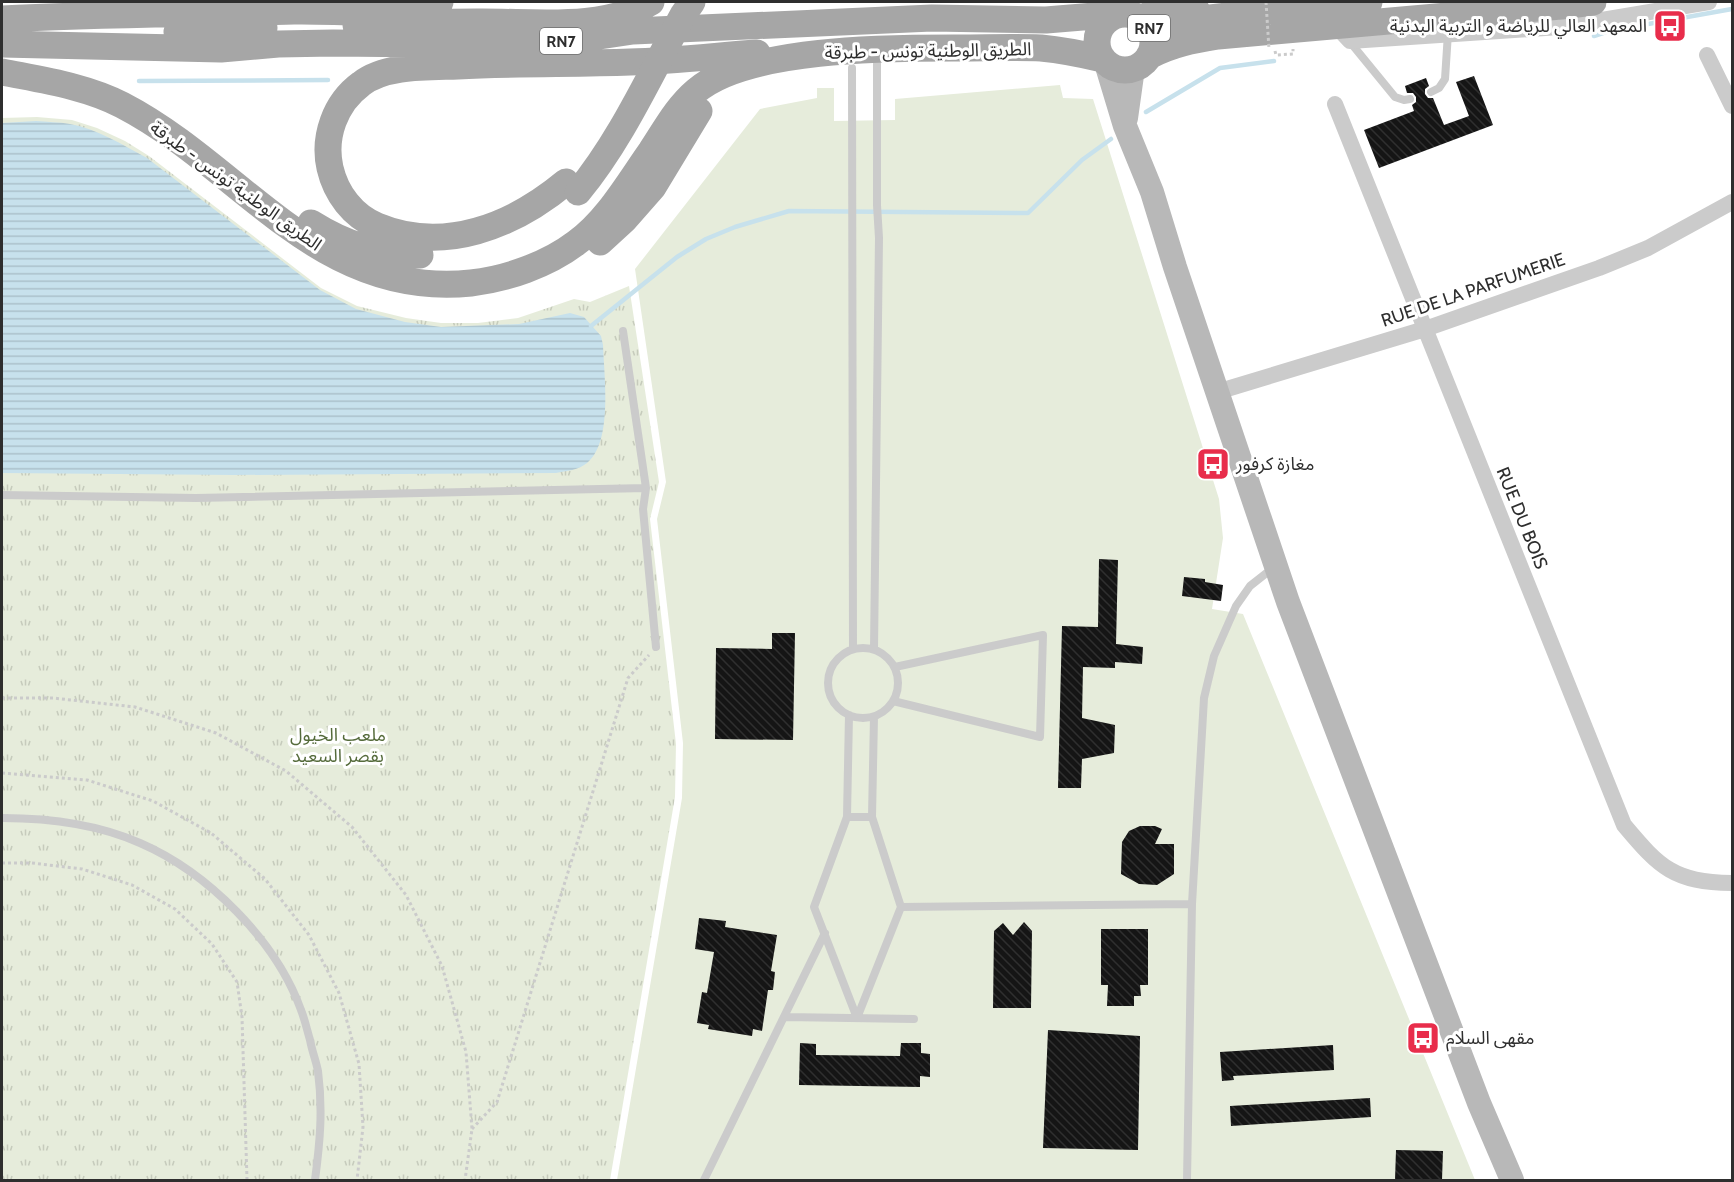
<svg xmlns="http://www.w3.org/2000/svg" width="1734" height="1182" viewBox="0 0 1734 1182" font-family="Cabin,'Noto Sans Arabic',sans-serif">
<defs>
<pattern id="park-tufts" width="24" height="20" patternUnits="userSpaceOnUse" patternTransform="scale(1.5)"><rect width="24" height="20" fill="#e6ecdb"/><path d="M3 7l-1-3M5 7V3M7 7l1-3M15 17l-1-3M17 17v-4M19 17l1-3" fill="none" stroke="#c6cbbc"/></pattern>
<pattern id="water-rules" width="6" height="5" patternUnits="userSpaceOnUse" patternTransform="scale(1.5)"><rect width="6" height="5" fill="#c7e1ec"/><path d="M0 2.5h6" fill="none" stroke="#abc1cb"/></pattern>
<pattern id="building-back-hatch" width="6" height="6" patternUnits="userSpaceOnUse" patternTransform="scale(1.5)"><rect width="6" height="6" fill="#151515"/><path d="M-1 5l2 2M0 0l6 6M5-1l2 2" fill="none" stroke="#2f2f2f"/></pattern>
</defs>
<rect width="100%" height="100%" fill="#fff"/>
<path fill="url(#park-tufts)" d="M37 117 72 120 97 128 125 141 149 156 321 288 357 306 406 318 441 323H478L518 318 574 299 590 302 629 286 659 482 650 519 676 744 675 797 610 1180H2V118Z"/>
<path fill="#e6ecdb" d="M1060 85 1063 98 1093 99 1219 499 1223 538 1212 609 1243 614 1475 1180H617L682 798 683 743 657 519 666 482 635 269 760 109 817 98V88H834V121L895 120V99Z"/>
<path fill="url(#water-rules)" d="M36 121C47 122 59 122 70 124 97 129 123 145 147 158L320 290 356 309 405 322 441 327 519 324 570 313 584 317 601 336 603 345C604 376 613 442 587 463 579 470 566 471 556 473L234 475 2 473V123Z"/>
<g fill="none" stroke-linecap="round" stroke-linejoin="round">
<path stroke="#c7e1ec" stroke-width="4.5" d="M1594 36 1609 31 1732 9
M139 81 328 80
M1146 112 1220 68 1274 61
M591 326 677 257 706 239 735 227 789 211 1028 213 1082 160 1111 139"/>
</g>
<path fill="url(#building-back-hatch)" d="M1474 76 1493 125 1379 168 1364 130 1414 111 1412 105 1416 102V97L1413 93H1407L1405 86 1426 78 1429 86 1425 89V94L1428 98H1433L1444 125 1469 116 1456 82Z
M1099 559 1118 560 1116 644 1143 647 1142 664 1115 662V668L1083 667 1082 718 1115 725 1114 753 1082 759 1081 788H1058L1062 626 1098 627Z
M1184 577 1205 579V582L1223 585 1221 601 1182 596Z
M772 633H795L793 740 715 739 716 648 772 649Z
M1140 826H1155L1162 829 1155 844H1174V874L1157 885 1139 884 1121 874 1122 842 1129 831Z
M699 918 726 921 725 927 777 935 771 971 775 972 773 990H768L762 1031 753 1029 752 1036 708 1029 709 1025 697 1023 702 992 707 993 714 952 695 949Z
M1024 922 1032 931 1031 1008H993L994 931 1003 923 1013 935Z
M1101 929H1148V985H1140L1141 996H1134V1006H1107L1108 985H1101Z
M1048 1030 1140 1036 1138 1150 1043 1148Z
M800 1043 816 1044V1055L900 1056 901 1043H921V1053L930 1054V1077L920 1076V1087L799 1085Z
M1333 1045 1334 1070 1233 1076 1234 1080 1222 1081 1220 1052Z
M1370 1098 1371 1117 1231 1126 1230 1106Z
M1396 1150 1443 1151 1442 1180H1395Z"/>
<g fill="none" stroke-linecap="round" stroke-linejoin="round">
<path stroke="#cbcbcb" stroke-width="3" stroke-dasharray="3 3" stroke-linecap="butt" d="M1275 51 1276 55 1293 54V49
M2 698H53L135 707 216 733 286 771 352 827 406 895 442 966 466 1052 472 1129 465 1180
M2 773 87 780 153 801 211 833 265 879 309 935 339 993 359 1064 363 1127 357 1180
M2 863H32L82 869 132 885 175 909 212 944 237 982 242 1017 247 1180
M472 1129 497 1102 628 678 649 655"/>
<path stroke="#cbcbcb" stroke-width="8" d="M1350 42 1395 97 1404 100 1410 99
M852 68 853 649
M1431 92 1439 88 1445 79 1448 33
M623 331 646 488 643 509 656 647
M2 495 196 498 646 488
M828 683a35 35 0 1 1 70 0a35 35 0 1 1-70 0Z
M874 649 879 238 877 205V64
M893 701 1040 737 1043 635 895 667
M849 715 847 817 814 907 857 1018
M847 817H872
M2 818C48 818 97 824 140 843 207 872 276 940 301 1010 305 1020 307 1030 310 1040 312 1051 316 1061 318 1071 323 1110 320 1142 315 1180
M901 907 1192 904
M785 1017 914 1019
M857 1018 901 907 872 817 874 717
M704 1180 825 933
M1187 1180 1192 904 1204 698 1214 656 1236 606 1250 586 1273 568"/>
<path stroke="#cbcbcb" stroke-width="16" d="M1336 26 1350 41 1560 27 1709 2
M1707 55 1732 106
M1335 104 1624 825C1660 868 1674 882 1732 883
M1217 392 1425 329 1599 268 1648 248 1732 202"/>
<path stroke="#b8b8b8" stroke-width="24" d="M1106 63 1125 126 1152 192 1175 267 1288 602 1479 1103 1512 1180
M1126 118 1133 68"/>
<path stroke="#a6a6a6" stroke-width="27" d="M1155 2 1175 7 1196 9
M1097 42a28 28 0 1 1 56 0a28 28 0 1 1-56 0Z
M2 19C99 14 197 14 294 11 343 10 393 18 440 2
M1142 20C1180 23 1211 18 1249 13 1289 9 1329 5 1369 2
M356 25C396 24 436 22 476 22 534 21 599 32 651 2
M177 32 264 28
M2 44 221 49 278 44 333 43 539 45 633 31 932 18 1046 20 1119 14
M1149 56C1172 44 1193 40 1218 36L1561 6 1593 2
M2 72C42 80 85 86 122 105 242 167 318 299 471 283 506 279 547 265 576 243 607 221 629 182 651 151 665 130 677 107 696 91 748 47 893 48 959 48 986 48 1014 47 1041 48 1062 50 1082 54 1103 59
M566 182C513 226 444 254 377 226 353 216 336 194 330 168 323 137 335 103 361 84 385 65 428 67 458 66 515 63 573 64 630 62 672 61 715 56 757 53
M311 223C346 245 378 255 420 255
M600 242 624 220 653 187 699 111"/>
<path stroke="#cbcbcb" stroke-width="3" stroke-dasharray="3 3" stroke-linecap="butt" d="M1266 2 1269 49"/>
<path stroke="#a6a6a6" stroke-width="27" d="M578 192C621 140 650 75 683 15L692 2"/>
</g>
<defs>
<symbol id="bus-square" viewBox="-11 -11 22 22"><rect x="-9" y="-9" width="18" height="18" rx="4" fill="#e82d4b" stroke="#fff"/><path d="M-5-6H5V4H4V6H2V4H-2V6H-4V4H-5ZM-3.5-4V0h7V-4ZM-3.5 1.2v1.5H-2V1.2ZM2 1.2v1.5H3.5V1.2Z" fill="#fff"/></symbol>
</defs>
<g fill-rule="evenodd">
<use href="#bus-square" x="1651" y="7" width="38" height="38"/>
<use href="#bus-square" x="1194" y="445" width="38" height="38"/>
<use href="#bus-square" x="1404" y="1019" width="38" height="38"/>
</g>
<g text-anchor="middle" stroke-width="6" stroke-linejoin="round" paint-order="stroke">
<g fill="#fff" stroke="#6d6d6d" stroke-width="1.5">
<rect x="1128" y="15" width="42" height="26" rx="4.5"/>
<rect x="540" y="28" width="42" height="26" rx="4.5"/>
</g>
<g font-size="16" font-weight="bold" fill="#2e2e2e">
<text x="1149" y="34">RN7</text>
<text x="561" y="47">RN7</text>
</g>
<g font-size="18" fill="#2e2e2e" stroke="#fff" text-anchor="start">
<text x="1647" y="32" text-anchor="end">المعهد العالي للرياضة و التربية البدنية</text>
<text x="1236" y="470">مغازة كرفور</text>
<text x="1446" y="1044">مقهى السلام</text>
</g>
<g font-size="18" fill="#2e2e2e" stroke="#fff">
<text transform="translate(928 51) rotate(-1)" y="6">الطريق الوطنية تونس - طبرقة</text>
<text transform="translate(236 186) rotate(36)" y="6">الطريق الوطنية تونس - طبرقة</text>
<text transform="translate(1473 290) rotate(-19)" y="6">RUE DE LA PARFUMERIE</text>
<text transform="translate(1522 518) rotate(68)" y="6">RUE DU BOIS</text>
</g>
<g font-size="18" fill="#556b3b" stroke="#fff">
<text x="338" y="741">ملعب الخيول<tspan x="338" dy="21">بقصر السعيد</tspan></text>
</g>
</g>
<rect width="1734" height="1182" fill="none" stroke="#2e2e2e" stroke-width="6"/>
</svg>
